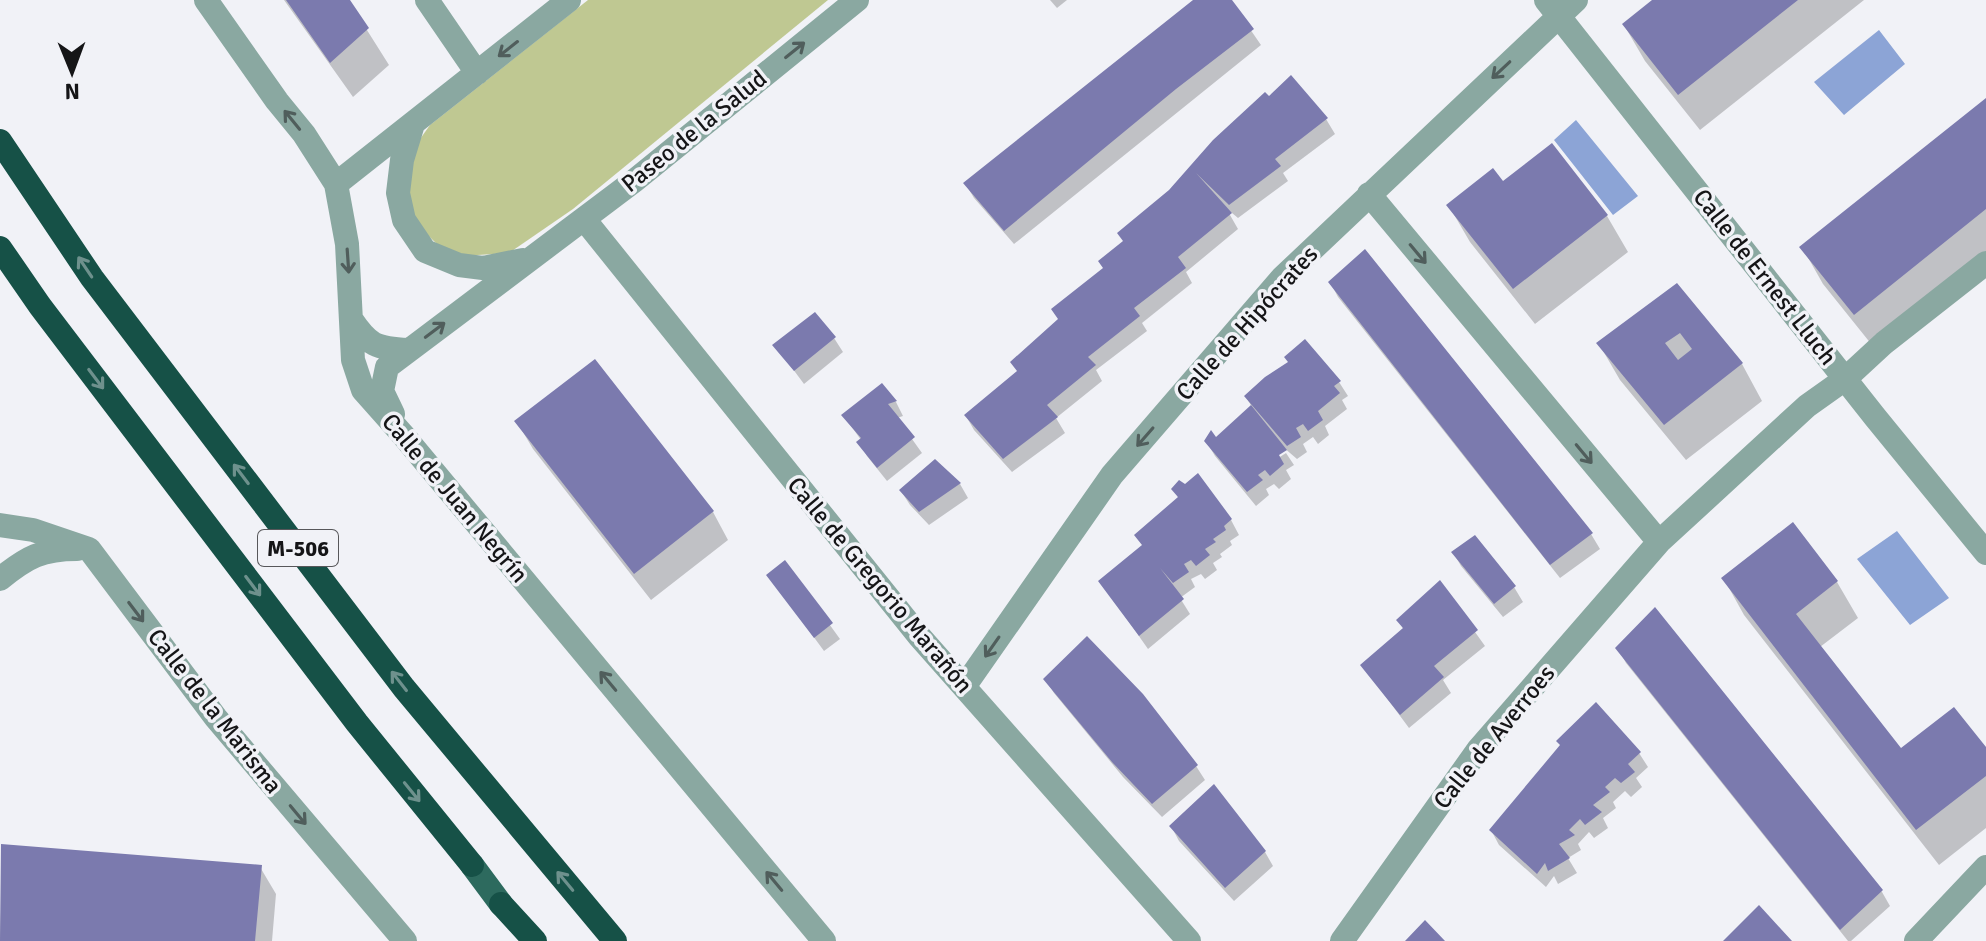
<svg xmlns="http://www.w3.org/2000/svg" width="1986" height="941" viewBox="0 0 1986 941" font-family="Signika,sans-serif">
<rect width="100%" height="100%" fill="#f1f2f7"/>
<path fill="#bfc892" d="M588 0H828L573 209 509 253 462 256 438 245 409 217 408 156 430 125Z"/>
<path fill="#8ca4d6" d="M1879 30 1905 64 1844 115 1814 82Z
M1576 120 1638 196 1613 215 1554 140Z
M1897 531 1949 598 1910 625 1857 559Z"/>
<path fill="#0003" d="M284 0H348L389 65 353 97Z
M1050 0H1067L1057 8Z
M1194 0H1230L1261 45 1014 244 974 198 965 183Z
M1655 0H1864L1700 130 1645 61 1624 25Z
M1291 78 1326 119 1335 134 1283 173 1288 181 1238 218 1226 208 1238 229 1186 272 1192 283 1142 323 1147 331 1096 370 1102 381 1056 418 1065 433 1012 472 974 430 966 416 1018 373 1171 191Z
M1986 101V262L1876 350 1823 284 1802 247Z
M1503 184 1607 216 1628 252 1535 324 1470 242 1449 206Z
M1365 252 1591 534 1600 549 1560 578 1338 297 1330 282Z
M1676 285 1742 364 1762 401 1686 460 1620 380 1599 344Z
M834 338 843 352 804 384 775 345Z
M594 361 713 512 728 540 651 600 533 449 517 422Z
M1339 382 1348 396 1342 400 1347 409 1325 426 1329 435 1318 444 1313 437 1303 444 1307 452 1297 459 1283 447 1272 462 1286 453 1294 465 1286 470 1291 479 1279 489 1274 484 1266 489 1269 495 1256 506 1215 456 1206 441 1216 440 1252 407 1246 397Z
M882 386 896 402 903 416 897 418 922 453 887 481 867 456 859 442 861 440 844 416Z
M960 484 968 498 929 525 910 505 901 491Z
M1174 490 1231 520 1239 535 1230 541 1232 545 1220 554 1222 557 1213 563 1217 570 1205 579 1201 574 1191 579 1195 587 1180 598 1190 614 1148 649 1101 582 1143 547 1179 499Z
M1793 525 1837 582 1858 618 1820 647 1900 750 1986 751V828L1939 865 1744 615 1724 579Z
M1453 552 1514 587 1523 602 1503 617 1461 566Z
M785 563 840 639 824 651 769 576Z
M1440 583 1485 646 1443 680 1451 693 1409 728 1363 666 1404 630 1398 620Z
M1655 610 1882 892 1890 906 1851 941H1848L1626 663 1618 648Z
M1045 679 1196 766 1205 780 1162 817 1123 777 1054 693Z
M1639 753 1648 767 1636 778 1642 787 1631 797 1625 791 1613 802 1616 808 1603 818 1608 828 1594 838 1589 832 1578 844 1581 850 1568 858 1577 873 1558 884 1554 876 1546 887 1499 845 1491 830Z
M1171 826 1265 852 1273 866 1234 901 1179 841Z
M3 846 260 867 276 894 272 941H0Z"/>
<path fill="#7b7aae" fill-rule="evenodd" d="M286 0H350L369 28 330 63Z
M1193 0H1232L1254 29 1176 89 1004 231 963 183Z
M1652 0H1798L1678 95 1622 24Z
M1291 75 1328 118 1275 159 1281 166 1229 205 1196 173 1232 213 1178 257 1186 268 1134 308 1140 316 1088 357 1096 365 1047 405 1058 417 1003 459 964 415 1017 371 1010 362 1058 319 1051 309 1103 268 1098 261 1123 241 1117 233 1169 190 1213 140 1265 92 1269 96Z
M1986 98V209L1854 315 1799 247Z
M1552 143 1608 215 1513 289 1446 205 1493 168 1503 181Z
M1365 249 1593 533 1550 565 1328 282Z
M1677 283 1743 363 1664 425 1596 343ZM1680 333 1692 349 1678 360 1665 343Z
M815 312 836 337 794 371 772 345Z
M1305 339 1341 381 1334 386 1340 393 1318 411 1323 420 1308 431 1303 424 1296 428 1301 437 1287 446 1244 396 1265 377 1288 362 1284 357Z
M595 359 714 511 634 574 514 421Z
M882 383 897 401 888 404 915 437 877 468 856 442 861 438 841 415Z
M1251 405 1287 450 1279 455 1284 464 1270 476 1265 470 1258 475 1263 480 1247 492 1204 441 1211 430 1216 437Z
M935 459 961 483 919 512 899 490Z
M1198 473 1232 519 1224 526 1226 530 1213 539 1216 542 1205 549 1210 555 1196 566 1191 560 1184 564 1189 572 1173 583 1160 568 1184 599 1139 636 1098 581 1142 545 1134 535 1178 497 1171 489 1179 480 1185 484Z
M1793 522 1838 581 1796 614 1901 748 1954 707 1986 747V776L1916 830 1721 578Z
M1475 535 1516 586 1494 604 1451 552Z
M785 560 833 623 814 638 766 575Z
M1440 580 1478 630 1434 666 1444 677 1400 715 1360 665 1403 628 1396 620Z
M1655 607 1883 890 1840 930 1615 648Z
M1087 636 1143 694 1198 765 1152 804 1112 762 1043 679Z
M1596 702 1641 752 1628 764 1635 772 1621 783 1615 778 1605 787 1610 792 1593 805 1602 812 1585 825 1580 819 1569 830 1575 835 1559 844 1570 858 1548 871 1545 863 1537 874 1489 830 1560 745 1556 741Z
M1214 784 1266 851 1225 888 1169 826Z
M1 844 262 865 255 941H0Z
M1759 905 1792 941H1723Z
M1425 920 1445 941H1405Z"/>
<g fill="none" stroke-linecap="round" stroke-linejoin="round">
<path stroke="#8aa8a1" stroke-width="24" d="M206 0 277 101 304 134 336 184 347 244 353 360 363 390 403 435 824 941
M427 0 477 73
M1546 0 1875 417 1986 553
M413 124 402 160 398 193 404 220 425 251 459 265 483 268 523 260
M336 184 569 0
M1369 194 1659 542
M584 219 919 636 1189 941
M351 319C369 346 376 348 408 350
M393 414 382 391 387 367 634 181 857 0
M0 525 33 530 89 549 216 718 405 941
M0 579C27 557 42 549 77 549
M964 687 1112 475 1282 278 1576 0
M1342 941 1478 750 1659 542 1807 406 1845 379 1884 343 1986 263
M1916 941 1986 867"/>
<path stroke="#2d6a5e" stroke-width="24" d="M472 865 501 904"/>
<path stroke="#165147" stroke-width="24" d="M0 141 92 278 404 688 615 941
M0 248 40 306 357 723 472 865
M501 904 535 941"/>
</g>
<defs><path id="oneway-shaft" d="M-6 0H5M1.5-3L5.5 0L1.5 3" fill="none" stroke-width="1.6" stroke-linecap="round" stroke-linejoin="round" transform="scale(2)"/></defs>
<g stroke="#505e5c">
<use href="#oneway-shaft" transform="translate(508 49) rotate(142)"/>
<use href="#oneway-shaft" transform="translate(795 50) rotate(-39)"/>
<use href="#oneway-shaft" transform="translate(1501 70) rotate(137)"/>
<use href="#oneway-shaft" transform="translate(292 120) rotate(-129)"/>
<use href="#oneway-shaft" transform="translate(1418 254) rotate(50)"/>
<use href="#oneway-shaft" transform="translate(348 261) rotate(86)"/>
<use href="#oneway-shaft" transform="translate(435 330) rotate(-37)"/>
<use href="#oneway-shaft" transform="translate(1145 437) rotate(131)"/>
<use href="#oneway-shaft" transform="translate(1584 454) rotate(50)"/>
<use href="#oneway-shaft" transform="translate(136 612) rotate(53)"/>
<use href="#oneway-shaft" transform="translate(992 647) rotate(125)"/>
<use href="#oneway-shaft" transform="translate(608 681) rotate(-130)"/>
<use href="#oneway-shaft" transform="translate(298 815) rotate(50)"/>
<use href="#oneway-shaft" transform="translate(774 881) rotate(-130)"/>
</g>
<g stroke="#6e918d">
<use href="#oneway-shaft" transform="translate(85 267) rotate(-124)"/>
<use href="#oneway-shaft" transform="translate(96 379) rotate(53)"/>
<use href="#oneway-shaft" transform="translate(241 474) rotate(-127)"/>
<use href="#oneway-shaft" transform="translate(253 586) rotate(53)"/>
<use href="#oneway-shaft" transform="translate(399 681) rotate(-128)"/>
<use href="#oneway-shaft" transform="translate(412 792) rotate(51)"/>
<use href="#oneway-shaft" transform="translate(565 881) rotate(-130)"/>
</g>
<g text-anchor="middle" stroke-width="7" stroke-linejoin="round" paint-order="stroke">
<rect fill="#f1f2f7" stroke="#57575a" stroke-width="2" x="258" y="530" width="80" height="36" rx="6"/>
<g font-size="22" font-weight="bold" fill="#151517">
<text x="298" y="556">M-506</text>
</g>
<g font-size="24" fill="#151517" stroke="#f1f2f7">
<text transform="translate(694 131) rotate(-39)" y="8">Paseo de la Salud</text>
<text transform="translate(1765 277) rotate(52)" y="8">Calle de Ernest Lluch</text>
<text transform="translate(1247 323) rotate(-48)" y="8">Calle de Hipócrates</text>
<text transform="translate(455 498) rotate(50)" y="8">Calle de Juan Negrín</text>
<text transform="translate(880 585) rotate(50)" y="8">Calle de Gregorio Marañón</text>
<text transform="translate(215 711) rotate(52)" y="8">Calle de la Marisma</text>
<text transform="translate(1494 737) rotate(-51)" y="8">Calle de Averroes</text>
</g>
</g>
<g transform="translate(72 72) rotate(179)" stroke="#f1f2f7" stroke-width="6" paint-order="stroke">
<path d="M0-6L14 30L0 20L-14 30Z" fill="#151517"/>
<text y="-12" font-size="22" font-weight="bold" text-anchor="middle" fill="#151517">N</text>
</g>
</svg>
